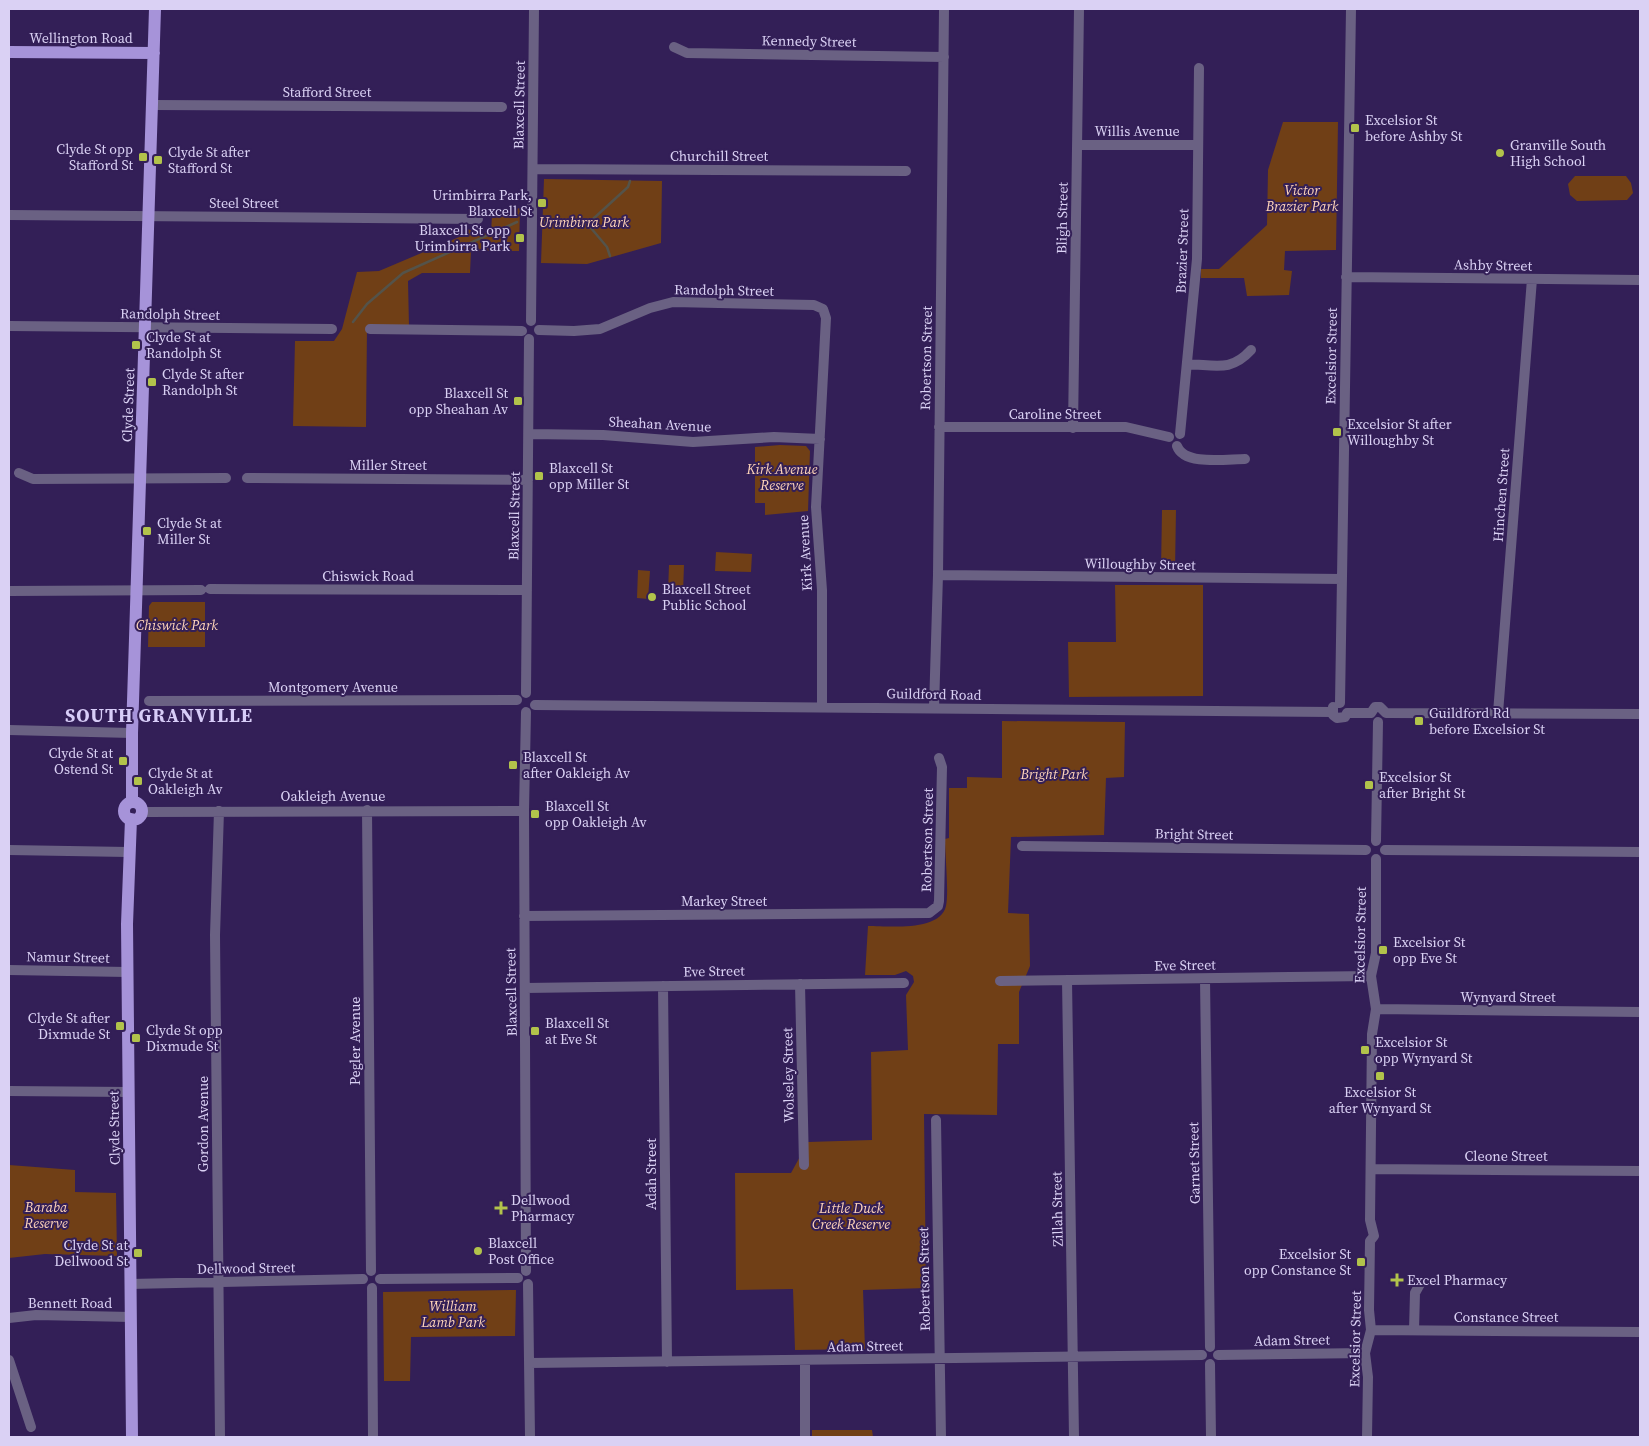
<svg xmlns="http://www.w3.org/2000/svg" width="1649" height="1446" viewBox="0 0 1649 1446" font-family="'Source Serif 4',serif">
<rect width="100%" height="100%" fill="#331f57"/>
<path fill="#703f16" d="M1283 122H1338L1336 250 1285 251 1284 270 1292 271 1289 295 1247 296 1244 278H1201V269H1219L1267 225 1268 170Z
M1575 176H1626L1631 183 1633 193 1627 200 1577 201 1570 195 1568 184Z
M544 179 662 181 661 243 587 264 541 263Z
M520 208 519 251H471L470 273H422L408 281 409 326 367 327 366 427 293 426 295 341H334L342 329 357 272 379 271 464 235V227L476 233H491L492 215Z
M780 445 806 446 810 451 808 511 765 515V503H755V447Z
M1162 510H1176L1175 570H1161Z
M716 552 752 554 751 572 715 571Z
M669 565H684L683 593H668Z
M638 570 650 571 648 599 637 598Z
M1115 585H1203V696L1069 697 1068 642H1116Z
M152 602H205V647H148L149 606Z
M1002 721 1125 722 1124 777 1106 778 1104 835 1011 837 1008 913 1029 914 1030 966 1019 992V1044H998L997 1115 924 1114 926 1288 863 1290 865 1349 795 1350 793 1289 736 1290 735 1173H791L808 1142 872 1140 871 1052 908 1050 906 995 914 982 913 976 906 971 895 975H865L868 926C888 926 940 932 946 906 949 892 945 855 945 839L949 838V788H967V777L1002 778Z
M9 1165 75 1170V1192L116 1193 117 1256 45 1254 9 1258Z
M516 1290 515 1336 411 1337 410 1381H384L383 1292Z
M812 1430H872L873 1437H812Z"/>
<g fill="none" stroke-linecap="round" stroke-linejoin="round">
<path stroke="#54534a" stroke-width="2.5" d="M585 221 607 247 610 256
M545 222 585 221 593 219 628 187 630 181
M353 322 367 304 403 273 517 222"/>
<path stroke="#6a6183" stroke-width="10" d="M674 47 687 53 944 57
M153 105 502 107
M1077 145H1198
M533 169 906 171
M9 215 478 219
M1346 277 1640 280
M531 321 534 9
M9 326 332 329
M370 329 522 331
M539 330 574 331 600 329 650 308 673 302 814 305 823 309 826 318 816 507 822 590V707
M1188 364C1216 365 1231 372 1251 350
M939 427H1126L1169 437
M1073 428 1079 9
M529 434 603 435 693 442 774 437 820 439
M1180 434 1197 259 1199 68
M1177 446C1184 466 1227 459 1245 459
M19 473 33 479 226 478
M247 478 528 480
M938 575 1342 579
M210 589 527 590
M9 591 201 590
M526 693 529 339
M149 701 517 700
M1340 703 1351 9
M535 705 1332 712
M1333 707V715L1337 718 1345 717 1347 713
M934 708 938 575 944 9
M526 712 524 811 526 1271
M1347 713H1371
M1371 713 1375 707H1380L1386 713
M1386 713 1640 714
M1498 713 1532 279
M9 730 132 733
M367 810 371 1271
M219 811 215 935 220 1437
M142 812 524 811
M1376 841 1378 722
M1022 846 1366 850
M9 850 128 852
M1385 850 1640 852
M524 916 929 913 938 906 939 901 942 767 939 758
M9 970 127 972
M1205 979 1210 1347
M1067 980 1074 1437
M1000 981 1371 976
M800 984 804 1165
M663 986 667 1362
M525 988 904 983
M1376 1009 1640 1012
M9 1091 128 1092
M936 1120 941 1437
M1371 1169 1640 1171
M380 1279 518 1278
M130 1284 363 1279
M528 1284 530 1437
M372 1288 373 1437
M9 1318 36 1315 131 1317
M1371 1330 1640 1332
M1414 1330 1415 1293 1421 1282
M1218 1355 1365 1353
M9 1360 31 1427
M805 1360V1437
M529 1363 1202 1355
M1210 1364 1211 1437
M1367 1437 1368 1377 1365 1353 1371 1330 1369 1310 1370 1241 1374 1236 1370 1220 1372 1034 1376 1009 1371 976 1376 953V859"/>
<path stroke="#a693d9" stroke-width="12" d="M9 52 154 53
M132 801V733L155 9
M124 811a9 9 0 1 1 18 0a9 9 0 1 1-18 0Z
M131 819 127 924 132 1437"/>
</g>
<g fill="#b2c34b" stroke="#331f57" stroke-width="2">
<rect x="1350" y="123" width="10" height="10" rx="2.5"/>
<circle cx="1500" cy="153" r="5"/>
<rect x="138" y="152" width="10" height="10" rx="2.5"/>
<rect x="153" y="155" width="10" height="10" rx="2.5"/>
<rect x="537" y="198" width="10" height="10" rx="2.5"/>
<rect x="515" y="233" width="10" height="10" rx="2.5"/>
<rect x="131" y="340" width="10" height="10" rx="2.5"/>
<rect x="147" y="377" width="10" height="10" rx="2.5"/>
<rect x="513" y="396" width="10" height="10" rx="2.5"/>
<rect x="1332" y="427" width="10" height="10" rx="2.5"/>
<rect x="534" y="471" width="10" height="10" rx="2.5"/>
<rect x="142" y="526" width="10" height="10" rx="2.5"/>
<circle cx="652" cy="597" r="5"/>
<rect x="1414" y="716" width="10" height="10" rx="2.5"/>
<rect x="118" y="756" width="10" height="10" rx="2.5"/>
<rect x="508" y="760" width="10" height="10" rx="2.5"/>
<rect x="133" y="776" width="10" height="10" rx="2.5"/>
<rect x="1364" y="780" width="10" height="10" rx="2.5"/>
<rect x="530" y="809" width="10" height="10" rx="2.5"/>
<rect x="1378" y="945" width="10" height="10" rx="2.5"/>
<rect x="115" y="1021" width="10" height="10" rx="2.5"/>
<rect x="530" y="1026" width="10" height="10" rx="2.5"/>
<rect x="131" y="1033" width="10" height="10" rx="2.5"/>
<rect x="1360" y="1045" width="10" height="10" rx="2.5"/>
<rect x="1375" y="1071" width="10" height="10" rx="2.5"/>
<path d="M498.5 1200.5h5v5h5v5h-5v5h-5v-5h-5v-5h5z"/>
<circle cx="478" cy="1251" r="5"/>
<rect x="133" y="1248" width="10" height="10" rx="2.5"/>
<rect x="1356" y="1257" width="10" height="10" rx="2.5"/>
<path d="M1394.5 1272.5h5v5h5v5h-5v5h-5v-5h-5v-5h5z"/>
</g>
<g text-anchor="middle" stroke-width="4" stroke-linejoin="round" paint-order="stroke">
<g font-size="14" fill="#dad1f4" stroke="#331f57">
<text x="81" y="43">Wellington Road</text>
<text transform="translate(809 41) rotate(1)" y="5">Kennedy Street</text>
<text x="327" y="97">Stafford Street</text>
<text transform="translate(519 105) rotate(-89)" y="5">Blaxcell Street</text>
<text x="1137" y="136">Willis Avenue</text>
<text x="719" y="161">Churchill Street</text>
<text x="244" y="208">Steel Street</text>
<text transform="translate(1062 218) rotate(-89)" y="5">Bligh Street</text>
<text transform="translate(1182 251) rotate(-88)" y="5">Brazier Street</text>
<text transform="translate(1493 265) rotate(1)" y="5">Ashby Street</text>
<text transform="translate(724 290) rotate(1)" y="5">Randolph Street</text>
<text transform="translate(170 314) rotate(1)" y="5">Randolph Street</text>
<text transform="translate(1331 356) rotate(-89)" y="5">Excelsior Street</text>
<text transform="translate(926 358) rotate(-89)" y="5">Robertson Street</text>
<text transform="translate(128 405) rotate(-88)" y="5">Clyde Street</text>
<text x="1055" y="419">Caroline Street</text>
<text transform="translate(660 424) rotate(3)" y="5">Sheahan Avenue</text>
<text x="388" y="470">Miller Street</text>
<text transform="translate(1501 495) rotate(-86)" y="5">Hinchen Street</text>
<text transform="translate(514 516) rotate(-89)" y="5">Blaxcell Street</text>
<text transform="translate(805 553) rotate(-93)" y="5">Kirk Avenue</text>
<text transform="translate(1140 564) rotate(1)" y="5">Willoughby Street</text>
<text x="368" y="581">Chiswick Road</text>
<text x="333" y="692">Montgomery Avenue</text>
<text transform="translate(934 694) rotate(1)" y="5">Guildford Road</text>
<text x="333" y="801">Oakleigh Avenue</text>
<text transform="translate(1194 834) rotate(1)" y="5">Bright Street</text>
<text transform="translate(927 840) rotate(-89)" y="5">Robertson Street</text>
<text x="724" y="906">Markey Street</text>
<text transform="translate(1360 935) rotate(-89)" y="5">Excelsior Street</text>
<text transform="translate(68 957) rotate(1)" y="5">Namur Street</text>
<text transform="translate(1185 965) rotate(-1)" y="5">Eve Street</text>
<text transform="translate(714 971) rotate(-1)" y="5">Eve Street</text>
<text transform="translate(511 992) rotate(-91)" y="5">Blaxcell Street</text>
<text x="1508" y="1002">Wynyard Street</text>
<text transform="translate(355 1041) rotate(-90)" y="5">Pegler Avenue</text>
<text transform="translate(788 1075) rotate(-91)" y="5">Wolseley Street</text>
<text transform="translate(203 1124) rotate(-90)" y="5">Gordon Avenue</text>
<text transform="translate(114 1128) rotate(-91)" y="5">Clyde Street</text>
<text x="1506" y="1161">Cleone Street</text>
<text transform="translate(1194 1163) rotate(-91)" y="5">Garnet Street</text>
<text transform="translate(651 1174) rotate(-90)" y="5">Adah Street</text>
<text transform="translate(1057 1209) rotate(-91)" y="5">Zillah Street</text>
<text transform="translate(246 1268) rotate(-1)" y="5">Dellwood Street</text>
<text transform="translate(924 1279) rotate(-91)" y="5">Robertson Street</text>
<text x="70" y="1308">Bennett Road</text>
<text x="1506" y="1322">Constance Street</text>
<text transform="translate(1355 1339) rotate(-89)" y="5">Excelsior Street</text>
<text transform="translate(1292 1340) rotate(-1)" y="5">Adam Street</text>
<text transform="translate(865 1346) rotate(-1)" y="5">Adam Street</text>
</g>
<g font-size="14" fill="#dad1f4" stroke="#331f57" text-anchor="start">
<text x="1365" y="125">Excelsior St<tspan x="1365" dy="16">before Ashby St</tspan></text>
<text x="1510" y="150">Granville South<tspan x="1510" dy="16">High School</tspan></text>
<text x="133" y="154" text-anchor="end">Clyde St opp<tspan x="133" dy="16">Stafford St</tspan></text>
<text x="168" y="157">Clyde St after<tspan x="168" dy="16">Stafford St</tspan></text>
<text x="532" y="200" text-anchor="end">Urimbirra Park,<tspan x="532" dy="16">Blaxcell St</tspan></text>
<text x="510" y="235" text-anchor="end">Blaxcell St opp<tspan x="510" dy="16">Urimbirra Park</tspan></text>
<text x="146" y="342">Clyde St at<tspan x="146" dy="16">Randolph St</tspan></text>
<text x="162" y="379">Clyde St after<tspan x="162" dy="16">Randolph St</tspan></text>
<text x="508" y="398" text-anchor="end">Blaxcell St<tspan x="508" dy="16">opp Sheahan Av</tspan></text>
<text x="1347" y="429">Excelsior St after<tspan x="1347" dy="16">Willoughby St</tspan></text>
<text x="549" y="473">Blaxcell St<tspan x="549" dy="16">opp Miller St</tspan></text>
<text x="157" y="528">Clyde St at<tspan x="157" dy="16">Miller St</tspan></text>
<text x="662" y="594">Blaxcell Street<tspan x="662" dy="16">Public School</tspan></text>
<text x="1429" y="718">Guildford Rd<tspan x="1429" dy="16">before Excelsior St</tspan></text>
<text x="113" y="758" text-anchor="end">Clyde St at<tspan x="113" dy="16">Ostend St</tspan></text>
<text x="523" y="762">Blaxcell St<tspan x="523" dy="16">after Oakleigh Av</tspan></text>
<text x="148" y="778">Clyde St at<tspan x="148" dy="16">Oakleigh Av</tspan></text>
<text x="1379" y="782">Excelsior St<tspan x="1379" dy="16">after Bright St</tspan></text>
<text x="545" y="811">Blaxcell St<tspan x="545" dy="16">opp Oakleigh Av</tspan></text>
<text x="1393" y="947">Excelsior St<tspan x="1393" dy="16">opp Eve St</tspan></text>
<text x="110" y="1023" text-anchor="end">Clyde St after<tspan x="110" dy="16">Dixmude St</tspan></text>
<text x="545" y="1028">Blaxcell St<tspan x="545" dy="16">at Eve St</tspan></text>
<text x="146" y="1035">Clyde St opp<tspan x="146" dy="16">Dixmude St</tspan></text>
<text x="1375" y="1047">Excelsior St<tspan x="1375" dy="16">opp Wynyard St</tspan></text>
<text x="1380" y="1097" text-anchor="middle">Excelsior St<tspan x="1380" dy="16">after Wynyard St</tspan></text>
<text x="511" y="1205">Dellwood<tspan x="511" dy="16">Pharmacy</tspan></text>
<text x="488" y="1248">Blaxcell<tspan x="488" dy="16">Post Office</tspan></text>
<text x="128" y="1250" text-anchor="end">Clyde St at<tspan x="128" dy="16">Dellwood St</tspan></text>
<text x="1351" y="1259" text-anchor="end">Excelsior St<tspan x="1351" dy="16">opp Constance St</tspan></text>
<text x="1407" y="1285">Excel Pharmacy</text>
</g>
<g font-size="14" font-style="italic" fill="#ffd5b9" stroke="#331f57">
<text x="1302" y="195">Victor<tspan x="1302" dy="16">Brazier Park</tspan></text>
<text x="584" y="227">Urimbirra Park</text>
<text x="782" y="474">Kirk Avenue<tspan x="782" dy="16">Reserve</tspan></text>
<text x="177" y="630">Chiswick Park</text>
<text x="1054" y="779">Bright Park</text>
<text x="46" y="1212">Baraba<tspan x="46" dy="16">Reserve</tspan></text>
<text x="851" y="1213">Little Duck<tspan x="851" dy="16">Creek Reserve</tspan></text>
<text x="453" y="1311">William<tspan x="453" dy="16">Lamb Park</tspan></text>
</g>
<g font-size="19" font-weight="bold" letter-spacing="1" fill="#d8cdf8" stroke="#331f57">
<text x="159" y="722">SOUTH GRANVILLE</text>
</g>
</g>
<rect width="1649" height="1446" fill="none" stroke="#dad1f4" stroke-width="20"/>
</svg>
